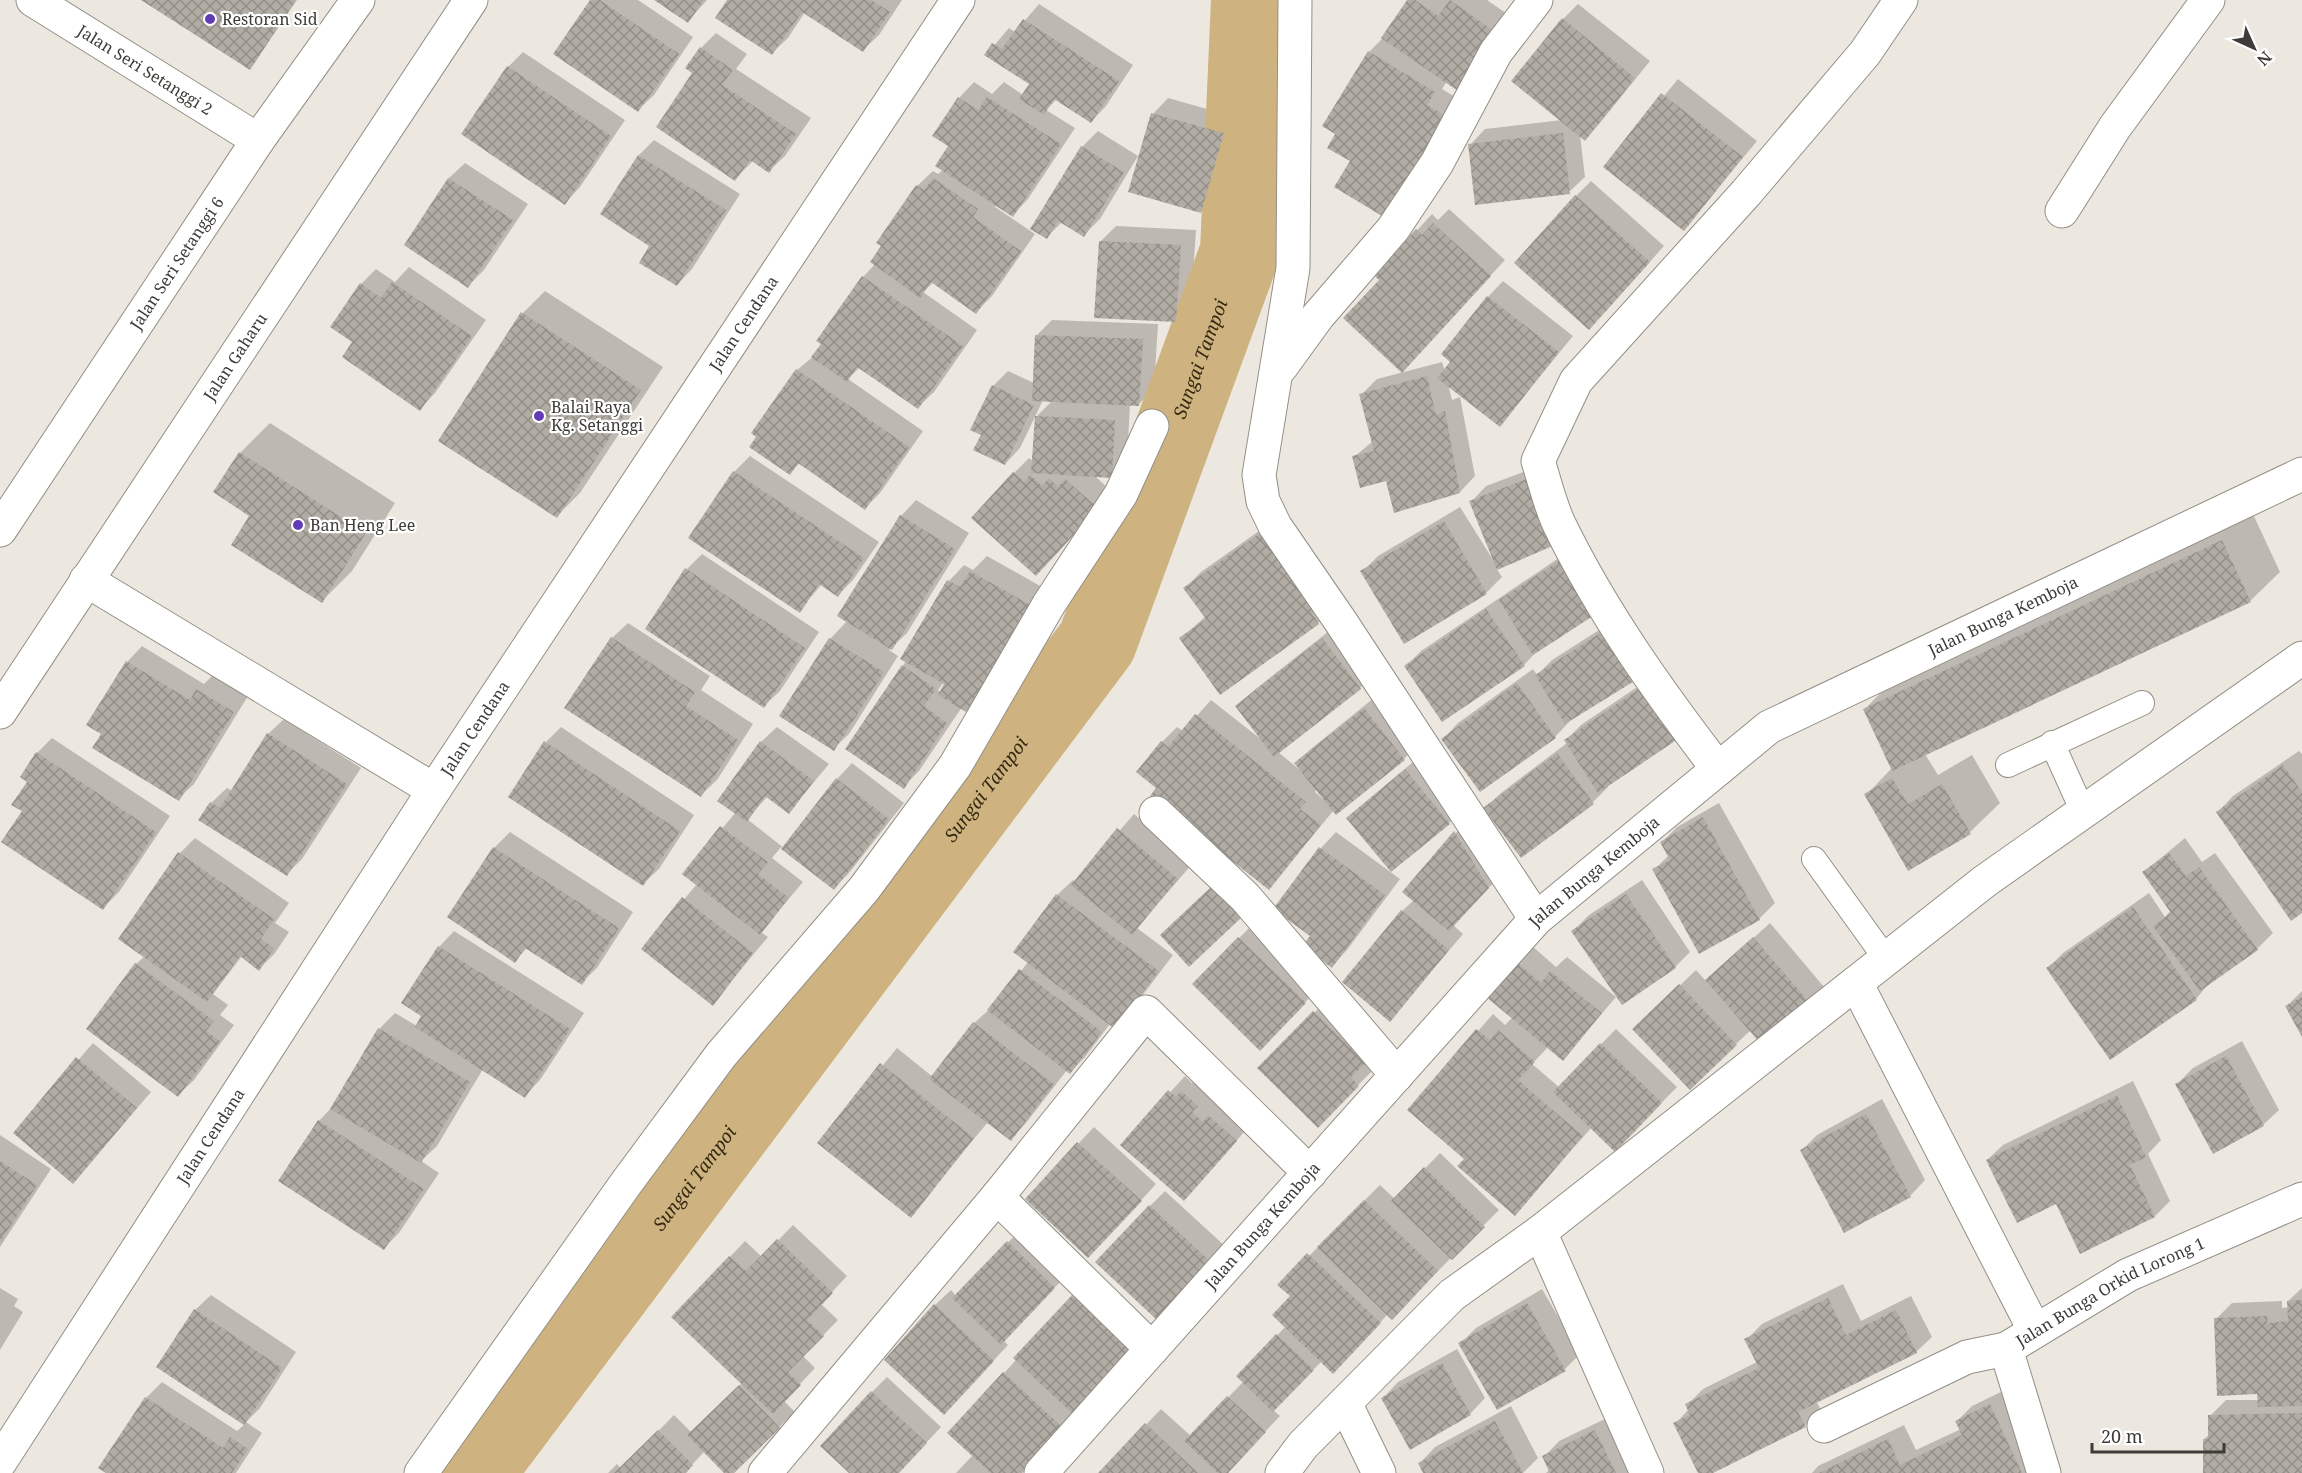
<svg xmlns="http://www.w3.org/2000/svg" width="2302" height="1473" viewBox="0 0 2302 1473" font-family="'Noto Serif',serif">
<defs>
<pattern id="building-cross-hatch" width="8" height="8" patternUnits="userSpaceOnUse" patternTransform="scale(1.5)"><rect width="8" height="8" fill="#b2ada4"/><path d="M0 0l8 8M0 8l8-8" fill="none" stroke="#928e87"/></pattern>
</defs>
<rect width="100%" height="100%" fill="#ede8df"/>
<path fill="#0003" fill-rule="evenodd" d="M144 0H297L250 69Z
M592 0H638L693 37 654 95 638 110Z
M656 0H707L688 21Z
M729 0H902L879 35 863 50 805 12 788 38 772 53Z
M1409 0H1487L1513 18 1447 81 1442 89 1467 104 1352 161 1337 134 1369 52 1385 36Z
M1039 4 1133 65 1106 106 1091 122 1057 99 1046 110 1075 128 1028 199 1013 215 997 204 995 207 1035 234 992 296 976 312 934 282 923 292 977 330 934 392 918 407 860 367 848 379 923 431 880 493 865 508 800 463 790 473 797 370 814 356 863 277 875 264 917 186 933 171 938 174 943 170 959 98 974 82 992 94 1004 82 1023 95 1031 84 986 55 1009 28 1015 32Z
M1578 4 1650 61 1600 123 1585 139 1580 135 1585 177 1569 192 1470 145 1485 129 1562 120 1563 19Z
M716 33 747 54 736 69 811 118 785 156 769 171 753 161 735 179 694 73 701 48Z
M523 52 625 120 580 187 565 203 508 67Z
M1678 79 1757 141 1684 229 1605 167Z
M1168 98 1239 118 1216 196 1201 211 1153 114Z
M1098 131 1138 156 1100 219 1084 235 1062 222 1047 237 1082 147Z
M654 140 740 194 692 269 677 285 652 245 602 214 639 155Z
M465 163 528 204 484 270 468 286 406 244 449 178Z
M1591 181 1664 246 1605 312 1576 196Z
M1449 209 1505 260 1417 355 1381 280 1376 275 1432 214 1438 220Z
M1116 226 1196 230 1191 305 1175 321 1100 242Z
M409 267 486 320 435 393 420 409 354 341 361 284 376 269 395 282Z
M1503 281 1573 336 1500 425 1448 384 1452 400 1460 397 1475 476 1460 492 1387 479 1354 457 1373 441 1361 395 1377 379 1442 362 1445 371 1488 297Z
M545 291 663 367 580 493 557 516 523 313Z
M1052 320 1158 324 1154 389 1139 404H1130L1127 460 1112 476 1094 475 1112 492 1052 559 1014 473 1029 458 1034 462 1036 417 1052 401 1043 400 1020 448 1005 464 983 434 993 386 1008 371 1034 383 1036 336Z
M270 423 395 503 352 571 322 601 251 516 215 492 240 453Z
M750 456 879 542 853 580 838 595 822 584 799 611 734 472Z
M1545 464 1496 568 1502 577 1486 593 1404 642 1362 572 1378 556 1460 507 1495 563 1471 502 1486 486Z
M916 500 969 533 907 633 889 650 898 656 849 734 833 749 781 715 830 639 847 621 839 616 901 516Z
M2252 512 2280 572 2250 601 1925 754 1938 775 1972 755 2000 803 1970 832 1909 869 1866 795 1892 768 1865 709 1894 679Z
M1276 519 1334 607 1318 623 1181 638 1206 616 1185 588 1201 572Z
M1578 545 1539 649 1524 665 1406 666 1421 651Z
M702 554 819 632 780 691 764 706 687 569Z
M987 556 1049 591 962 707 919 771 903 787V666L949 581 964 565 973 570ZM946 679 941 693 938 690Z
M1621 616 1570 721 1555 737 1443 739 1458 723 1533 669 1537 675 1552 660Z
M628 623 710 676 701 690 753 724 717 780 701 795 612 638Z
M1338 624 1375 672 1360 688 1278 752 1300 770 1296 763 1312 748 1380 693 1419 743 1404 759 1334 810 1269 888 1158 788 1162 742 1177 727 1183 731 1211 700 1262 740 1237 706 1253 691ZM1317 789 1324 800 1315 792Z
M142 646 204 684 213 675 248 696 194 784 178 799 103 734 127 662Z
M1658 673 1608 787 1593 802 1485 808 1501 793 1567 743 1566 740 1581 725Z
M284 719 361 768 302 859 287 874 211 803 227 788 233 791 268 734Z
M561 727 694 815 659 869 643 884 546 742Z
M777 727 829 764 789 812 768 796 747 819 784 848 837 779 852 763 904 803 849 873 834 888 781 847 772 858 803 882 761 932 768 937 712 1004 643 948 697 884 684 874 736 812 761 742Z
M52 738 170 816 119 892 103 908 24 811 37 753Z
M2299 751 2302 754V912L2218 812 2233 796Z
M1421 755 1464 808 1449 823 1348 818Z
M1719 803 1775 903 1759 919 1654 870 1669 855 1662 842 1677 827Z
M1134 814 1193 863 1137 928 1173 955 1130 1012 1110 1024 1085 1057 1070 1072 1067 1070 1026 1123 1011 1139 988 1122 910 1216 819 1143 897 1048 933 1077 974 1023 990 1009 1029 961 1057 895 1073 880 1075 882Z
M1470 817 1504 872 1453 925 1463 934 1390 1020 1402 911 1414 900 1404 891Z
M510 832 633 912 597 968 581 983 527 948 515 961 449 917 494 848Z
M1336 832 1400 879 1347 950 1332 966 1312 936 1276 909 1321 848Z
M195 838 289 903 275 923 289 932 275 953 259 969 242 956 213 994 228 1005 220 1015 234 1025 194 1080 178 1095 136 964 145 956 180 853Z
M2185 838 2202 862 2215 853 2273 933 2257 949 2210 982 2196 999 2048 968 2063 953 2149 893 2165 917 2171 910 2144 872Z
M1642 880 1690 952 1675 967 1573 931 1589 915Z
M1254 923 1320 987 1259 1049 1194 984Z
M1770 923 1824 987 1809 1002 1751 1030 1736 1044 1650 1014 1696 970 1706 981Z
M454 931 584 1013 540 1080 525 1096 483 1069 437 1146 421 1161 439 1173 399 1233 384 1248 319 1121 332 1107 379 1029 395 1013 417 1026 423 1015 439 947Z
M1532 946 1556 967 1567 957 1616 997 1563 1059 1548 1047 1532 1064 1559 1087 1616 1029 1677 1087 1631 1134 1592 1127 1515 1214 1466 1159 1409 1110 1493 1014 1505 1025 1513 1017 1487 996Z
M2302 991V1034L2286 1007Z
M1330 997 1374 1069 1318 1126 1259 1068Z
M2242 1041 2279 1110 2263 1125 2177 1084 2193 1068Z
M93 1043 151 1092 73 1182 15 1133Z
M1185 1076 1192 1083 1198 1077 1212 1090 1206 1095 1219 1107 1251 1124 1199 1184 1122 1145Z
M2133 1081 2161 1140 2148 1154 2170 1201 2155 1216 2081 1252 2056 1202 1987 1160 2003 1145Z
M1882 1099 1925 1180 1910 1196 1802 1150 1817 1135Z
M1094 1127 1156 1184 1104 1241 1027 1198Z
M0 1135 51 1169 0 1247Z
M1440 1153 1499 1210 1407 1302 1388 1314 1349 1356 1322 1361 1273 1410 1280 1416 1228 1471 1229 1473H1100L1161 1409 1191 1436 1244 1381 1238 1376 1286 1326 1292 1296 1280 1285 1380 1185 1395 1199Z
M1165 1191 1226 1247 1174 1303 1150 1206Z
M793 1225 847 1276 821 1304 838 1320 803 1356 815 1368 784 1401 795 1412 731 1473H726L705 1451 684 1473H608L617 1464 621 1469 674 1415 691 1432 742 1383 673 1317 745 1241 762 1257Z
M1023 1227 1070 1272 1003 1340 1008 1345 959 1398 935 1305 951 1290 956 1296Z
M1089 1281 1148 1337 1021 1473H956L973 1455 1004 1373Z
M1843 1284 1861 1321 1911 1296 1932 1337 1916 1352 1816 1401 1821 1410 1805 1426 1710 1473H1699L1675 1424 1689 1409 1687 1405 1703 1389 1757 1362 1746 1340 1762 1324Z
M0 1288 18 1299 14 1306 23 1312 0 1350Z
M2302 1288V1473H2205L2204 1439 2210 1434V1416L2226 1400H2259V1393L2216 1319 2232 1303 2282 1301V1308L2289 1307 2288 1301Z
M1542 1289 1580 1354 1565 1369 1460 1344 1476 1328Z
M211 1295 296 1352 260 1408 246 1422 262 1433 236 1473H109L146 1398 162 1382 237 1431 245 1424 195 1310Z
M1457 1349 1485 1398 1470 1414 1383 1398 1398 1382Z
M887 1377 941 1427 898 1473H851L872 1392Z
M2005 1390 2031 1473H1812L1818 1466 1904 1425 1916 1450 1961 1429 1957 1421 1972 1406Z
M1511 1406 1538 1458 1523 1473H1425L1420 1463 1435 1447Z
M1611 1416 1638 1473H1546L1550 1469 1544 1457 1559 1441Z"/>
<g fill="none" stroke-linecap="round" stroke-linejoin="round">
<path stroke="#ceb380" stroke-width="80" id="s1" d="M474 1473 1097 642 1240 252 1251 0"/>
</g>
<path fill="url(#building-cross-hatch)" d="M141 0H296L250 70Z
M590 0H600L679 54 638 112 553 54Z
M654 0H704L688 23Z
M727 0H871L890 12 863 52 802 12 772 55 715 18Z
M1407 0H1415L1438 16 1450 0 1498 34 1458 91 1381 38Z
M1562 18 1635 78 1585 141 1511 81Z
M1023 19 1119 81 1091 123 1054 99 1044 115 1019 99 1029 84 984 55 992 43 1002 49Z
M700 47 733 70 722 85 796 134 769 173 750 160 735 181 656 127 692 73 685 68Z
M1368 51 1435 92 1427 105 1453 120 1392 222 1334 187 1350 161 1327 148 1335 134 1322 126Z
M507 66 611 136 565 205 461 134Z
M1661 93 1743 157 1684 231 1603 167Z
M958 97 978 110 987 97 1061 144 1013 217 935 166 948 146 932 136Z
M1151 113 1224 133 1201 213 1128 192Z
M1563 133 1570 194 1475 205 1468 144Z
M1081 146 1124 172 1084 237 1058 221 1047 239 1030 229Z
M638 155 726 210 677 286 639 263 649 246 600 214Z
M448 178 513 220 468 288 404 245Z
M933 178 978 209 973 217 1021 251 976 314 931 282 920 298 870 262 881 246 876 243 916 185 924 190Z
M1575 195 1650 262 1589 330 1514 263Z
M1433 223 1491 276 1402 373 1343 318 1379 280 1374 275 1416 229 1422 235Z
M1099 241 1181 245 1176 322 1094 318Z
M862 276 963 346 918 409 857 367 847 382 811 357 821 344 816 341Z
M392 282 472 336 420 411 342 357 352 342 330 327 360 283 381 298Z
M1487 296 1559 352 1500 427 1437 378 1450 362 1441 354Z
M521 312 641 390 557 518 438 441Z
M1035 335 1143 339 1139 406 1032 401Z
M796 369 909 447 865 510 798 463 790 475 749 447 756 437 751 433Z
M1427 376 1436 415 1445 411 1460 493 1394 513 1386 481 1360 488 1352 456 1374 451 1359 394Z
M992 385 1034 405 1005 465 973 450 981 435 970 430Z
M1035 416 1115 420 1112 478 1031 473Z
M239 452 366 533 322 603 231 545 249 516 213 492Z
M733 471 864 558 838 597 819 584 800 613 688 538Z
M1013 472 1024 482 1030 475 1042 486 1049 478 1058 487 1065 479 1098 508 1036 576 971 518Z
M1529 478 1555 545 1497 570 1469 501Z
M900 515 955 549 892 650 837 616Z
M1444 521 1487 594 1404 644 1360 571Z
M1260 533 1280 562 1322 607 1312 614 1319 624 1220 695 1179 638 1206 619 1183 588Z
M2222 540 2251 602 1892 771 1863 709Z
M1562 559 1596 614 1533 655 1499 600Z
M685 568 805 648 764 708 645 629Z
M970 571 1034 607 971 715 938 695 944 684 900 659 947 580 960 587Z
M1486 609 1525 666 1442 722 1404 666Z
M1605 630 1636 680 1565 724 1535 675Z
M611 637 695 692 686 706 738 740 701 797 564 708Z
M829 638 884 672 834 751 779 716Z
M1322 638 1361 689 1274 757 1235 706Z
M126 661 190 700 196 689 234 712 179 801 92 748 101 734 86 725Z
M902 665 936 689 924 706 947 723 904 789 845 749Z
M1517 683 1556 738 1480 792 1441 739Z
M1642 687 1678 739 1598 793 1564 740Z
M1364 708 1405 760 1336 815 1294 763Z
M1195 714 1306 802 1300 809 1321 825 1269 890 1150 796 1156 788 1136 772 1161 741 1168 747Z
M267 733 347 784 287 876 198 820 210 802 220 808Z
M544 741 680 831 643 886 508 797Z
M760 741 814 781 789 814 765 796 747 822 717 801Z
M36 752 156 832 103 910 1 842 22 811 11 805 27 782 20 777Z
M1557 753 1594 804 1521 858 1483 808Z
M2283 765 2302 792V913L2291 921 2216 812Z
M1405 769 1450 824 1391 872 1346 818Z
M836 778 889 819 834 890 781 849Z
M1892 778 1908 804 1942 784 1971 834 1908 871 1864 794Z
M1703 817 1760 920 1699 954 1652 869 1670 860 1660 842Z
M720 826 768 862 758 874 789 898 760 935 682 874Z
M1117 828 1178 879 1132 935 1071 885Z
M1454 831 1489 888 1449 931 1402 892Z
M493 847 619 928 582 985 525 948 515 963 447 917Z
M1319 847 1385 895 1332 968 1302 946 1310 936 1273 909Z
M178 852 274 919 261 939 274 948 259 971 240 956 207 1002 118 939Z
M2169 853 2186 876 2199 867 2258 950 2200 991 2153 926 2171 913 2142 872Z
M1213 885 1242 917 1189 967 1160 935Z
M1056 894 1159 971 1115 1029 1013 952Z
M1626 894 1676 968 1622 1005 1571 931Z
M682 897 753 953 713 1006 641 949Z
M2133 907 2197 1000 2110 1060 2046 968Z
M1401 910 1449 950 1390 1022 1342 982Z
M1238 937 1306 1003 1260 1051 1192 984Z
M1753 937 1810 1003 1762 1045 1705 980Z
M438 946 570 1029 525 1098 415 1027 421 1016 401 1003Z
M1515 961 1541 983 1550 971 1602 1013 1563 1061 1485 996Z
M135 963 214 1021 206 1031 220 1041 178 1097 86 1029Z
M1019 969 1102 1032 1070 1074 987 1010Z
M1679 984 1737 1045 1690 1090 1632 1029Z
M2302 997V1037L2285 1006Z
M1313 1011 1366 1063 1351 1077 1359 1086 1318 1128 1257 1068Z
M973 1022 1054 1084 1011 1141 929 1079Z
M378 1028 470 1082 421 1163 330 1109Z
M1476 1029 1490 1040 1498 1030 1535 1062 1518 1080 1583 1136 1515 1216 1457 1166 1464 1159 1407 1110Z
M1600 1043 1662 1103 1615 1152 1553 1092Z
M2226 1056 2264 1126 2213 1154 2175 1084Z
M76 1057 137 1108 73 1184 13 1133Z
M880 1063 974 1138 911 1218 817 1143Z
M1168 1090 1176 1097 1181 1091 1198 1106 1192 1112 1203 1122 1208 1115 1237 1141 1184 1201 1120 1145Z
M2117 1096 2146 1157 2130 1165 2155 1217 2080 1254 2056 1204 2017 1223 1986 1160Z
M1866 1114 1911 1197 1844 1233 1800 1150Z
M318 1120 424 1189 384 1250 278 1181Z
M1077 1142 1142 1201 1088 1258 1025 1199Z
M0 1161 37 1185 0 1242Z
M1424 1167 1485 1227 1452 1260 1391 1201Z
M1364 1200 1438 1271 1392 1320 1317 1247Z
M1149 1205 1212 1263 1158 1321 1095 1262Z
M777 1239 833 1293 807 1320 824 1336 788 1372 801 1385 773 1414 671 1317 729 1256 746 1271Z
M1007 1241 1055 1288 1001 1345 952 1298Z
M1307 1253 1381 1323 1333 1374 1272 1315 1290 1296 1277 1285Z
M1072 1295 1134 1354 1075 1416 1013 1358Z
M1828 1298 1846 1335 1896 1310 1917 1353 1798 1412 1806 1427 1713 1473H1698L1673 1423 1690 1415 1685 1404 1759 1368 1744 1339Z
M2302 1300V1406L2258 1407 2257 1394 2217 1396 2214 1318 2268 1316 2267 1323 2288 1321 2287 1301Z
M1527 1303 1566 1371 1497 1410 1458 1343Z
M934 1304 994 1361 944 1415 884 1360Z
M194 1309 282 1368 244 1425 156 1367Z
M1276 1334 1314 1370 1273 1412 1236 1376Z
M1442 1363 1471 1415 1410 1450 1381 1398Z
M1003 1372 1063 1428 1022 1473H991L947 1433Z
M739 1385 780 1428 734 1473H724L687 1435Z
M871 1391 927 1443 899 1473H849L820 1446Z
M1227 1396 1266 1432 1228 1473H1218L1184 1441Z
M145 1397 223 1448 230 1437 248 1449 232 1473H106L98 1468Z
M1990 1404 2022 1473H1819L1888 1439 1900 1465 1962 1435 1955 1421Z
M2302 1413V1473H2203V1439H2208V1415Z
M1495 1421 1523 1473H1423L1418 1463Z
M1145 1423 1198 1473H1098Z
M658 1430 693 1465 686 1473H614Z
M1595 1430 1616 1473H1550L1542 1456Z"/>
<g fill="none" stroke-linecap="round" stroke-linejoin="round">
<defs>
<path id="service" d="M2052 743 2084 814
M2008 765 2142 703
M1814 859 1886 959"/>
<g id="minor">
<path id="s2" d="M33 0 258 140"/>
<path d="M1295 0 1293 268 1259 475 1263 501 1275 526 1341 622 1536 919"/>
<path d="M2062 211 2115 127 2208 0"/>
<path d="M1281 367 1318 316 1393 229 1437 163 1496 52 1536 0"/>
<path id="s3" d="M0 530 258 140 358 0"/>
<path d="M86 580 434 790"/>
<path id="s4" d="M0 712 471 0"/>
<path d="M1718 769C1659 692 1603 614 1560 526 1550 506 1545 482 1538 461L1576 381 1746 193 1865 53 1901 0"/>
<path d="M1156 813 1245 897 1397 1075"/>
<path d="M1856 983 2035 1331"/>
<path d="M997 1197 1152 1349"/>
<path d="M1540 1232 1647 1473"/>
<path d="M1345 1403 1379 1473"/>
<path d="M1824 1426 1967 1357 2006 1349"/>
<path id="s5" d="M0 1462 434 790 958 0"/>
<path d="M421 1473 627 1182 721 1055 864 889 955 766 1049 604 1121 494 1152 426"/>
<path d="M765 1473 997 1197 1146 1012 1310 1173"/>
<path id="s6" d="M1041 1473 1536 919 1769 727 2302 474"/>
<path d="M1282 1473 1303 1445 1452 1295 1540 1232 1985 881 2302 658"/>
<path id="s7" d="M2044 1473 2006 1349 2128 1275 2302 1199"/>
</g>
</defs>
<use href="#service" stroke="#938f86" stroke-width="26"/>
<use href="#minor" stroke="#938f86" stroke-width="35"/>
<use href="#service" stroke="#fff" stroke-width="24"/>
<use href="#minor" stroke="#fff" stroke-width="33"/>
</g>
<g fill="#623cb4" stroke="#fff" stroke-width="2">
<circle cx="210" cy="19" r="6"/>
<circle cx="539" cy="416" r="6"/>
<circle cx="298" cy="525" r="6"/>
</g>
<g text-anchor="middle" stroke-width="4.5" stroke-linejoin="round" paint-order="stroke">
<g font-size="16" fill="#3e3c38" stroke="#fff" text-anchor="start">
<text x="222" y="25">Restoran Sid</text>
<text x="551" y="413">Balai Raya<tspan x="551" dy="18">Kg. Setanggi</tspan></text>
<text x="310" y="531">Ban Heng Lee</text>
</g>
<g font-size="16" fill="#3e3c38" stroke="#fff">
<text dy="6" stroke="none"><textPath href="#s2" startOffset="132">Jalan Seri Setanggi 2</textPath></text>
<text dy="6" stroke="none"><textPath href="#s3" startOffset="320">Jalan Seri Setanggi 6</textPath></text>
<text dy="6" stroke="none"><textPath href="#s5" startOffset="1360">Jalan Cendana</textPath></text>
<text dy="6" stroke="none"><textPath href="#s4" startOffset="426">Jalan Gaharu</textPath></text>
<text dy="6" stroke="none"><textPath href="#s6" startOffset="1304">Jalan Bunga Kemboja</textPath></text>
<text dy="6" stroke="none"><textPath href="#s5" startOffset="874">Jalan Cendana</textPath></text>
<text dy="6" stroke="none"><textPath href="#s6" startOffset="818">Jalan Bunga Kemboja</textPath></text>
<text dy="6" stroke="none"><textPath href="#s5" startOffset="388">Jalan Cendana</textPath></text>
<text dy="6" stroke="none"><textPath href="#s6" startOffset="332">Jalan Bunga Kemboja</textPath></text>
<text dy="6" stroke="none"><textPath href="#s7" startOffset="249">Jalan Bunga Orkid Lorong 1</textPath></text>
</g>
<g font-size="18" font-style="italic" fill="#352911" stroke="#fff">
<text dy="6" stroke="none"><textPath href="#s1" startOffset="1340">Sungai Tampoi</textPath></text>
<text dy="6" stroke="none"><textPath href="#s1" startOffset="854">Sungai Tampoi</textPath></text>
<text dy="6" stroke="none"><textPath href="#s1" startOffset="368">Sungai Tampoi</textPath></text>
</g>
</g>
<g transform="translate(2254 48) rotate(135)" stroke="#ffffff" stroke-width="4.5" paint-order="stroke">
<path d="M0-4.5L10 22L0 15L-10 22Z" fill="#3e3c38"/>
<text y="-9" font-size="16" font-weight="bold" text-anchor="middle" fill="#3e3c38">N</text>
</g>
<path d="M2092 1443v9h132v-9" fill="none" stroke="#3e3c38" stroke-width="3"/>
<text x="2101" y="1443" font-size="18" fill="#3e3c38" stroke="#ffffff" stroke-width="4.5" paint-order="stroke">20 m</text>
</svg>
